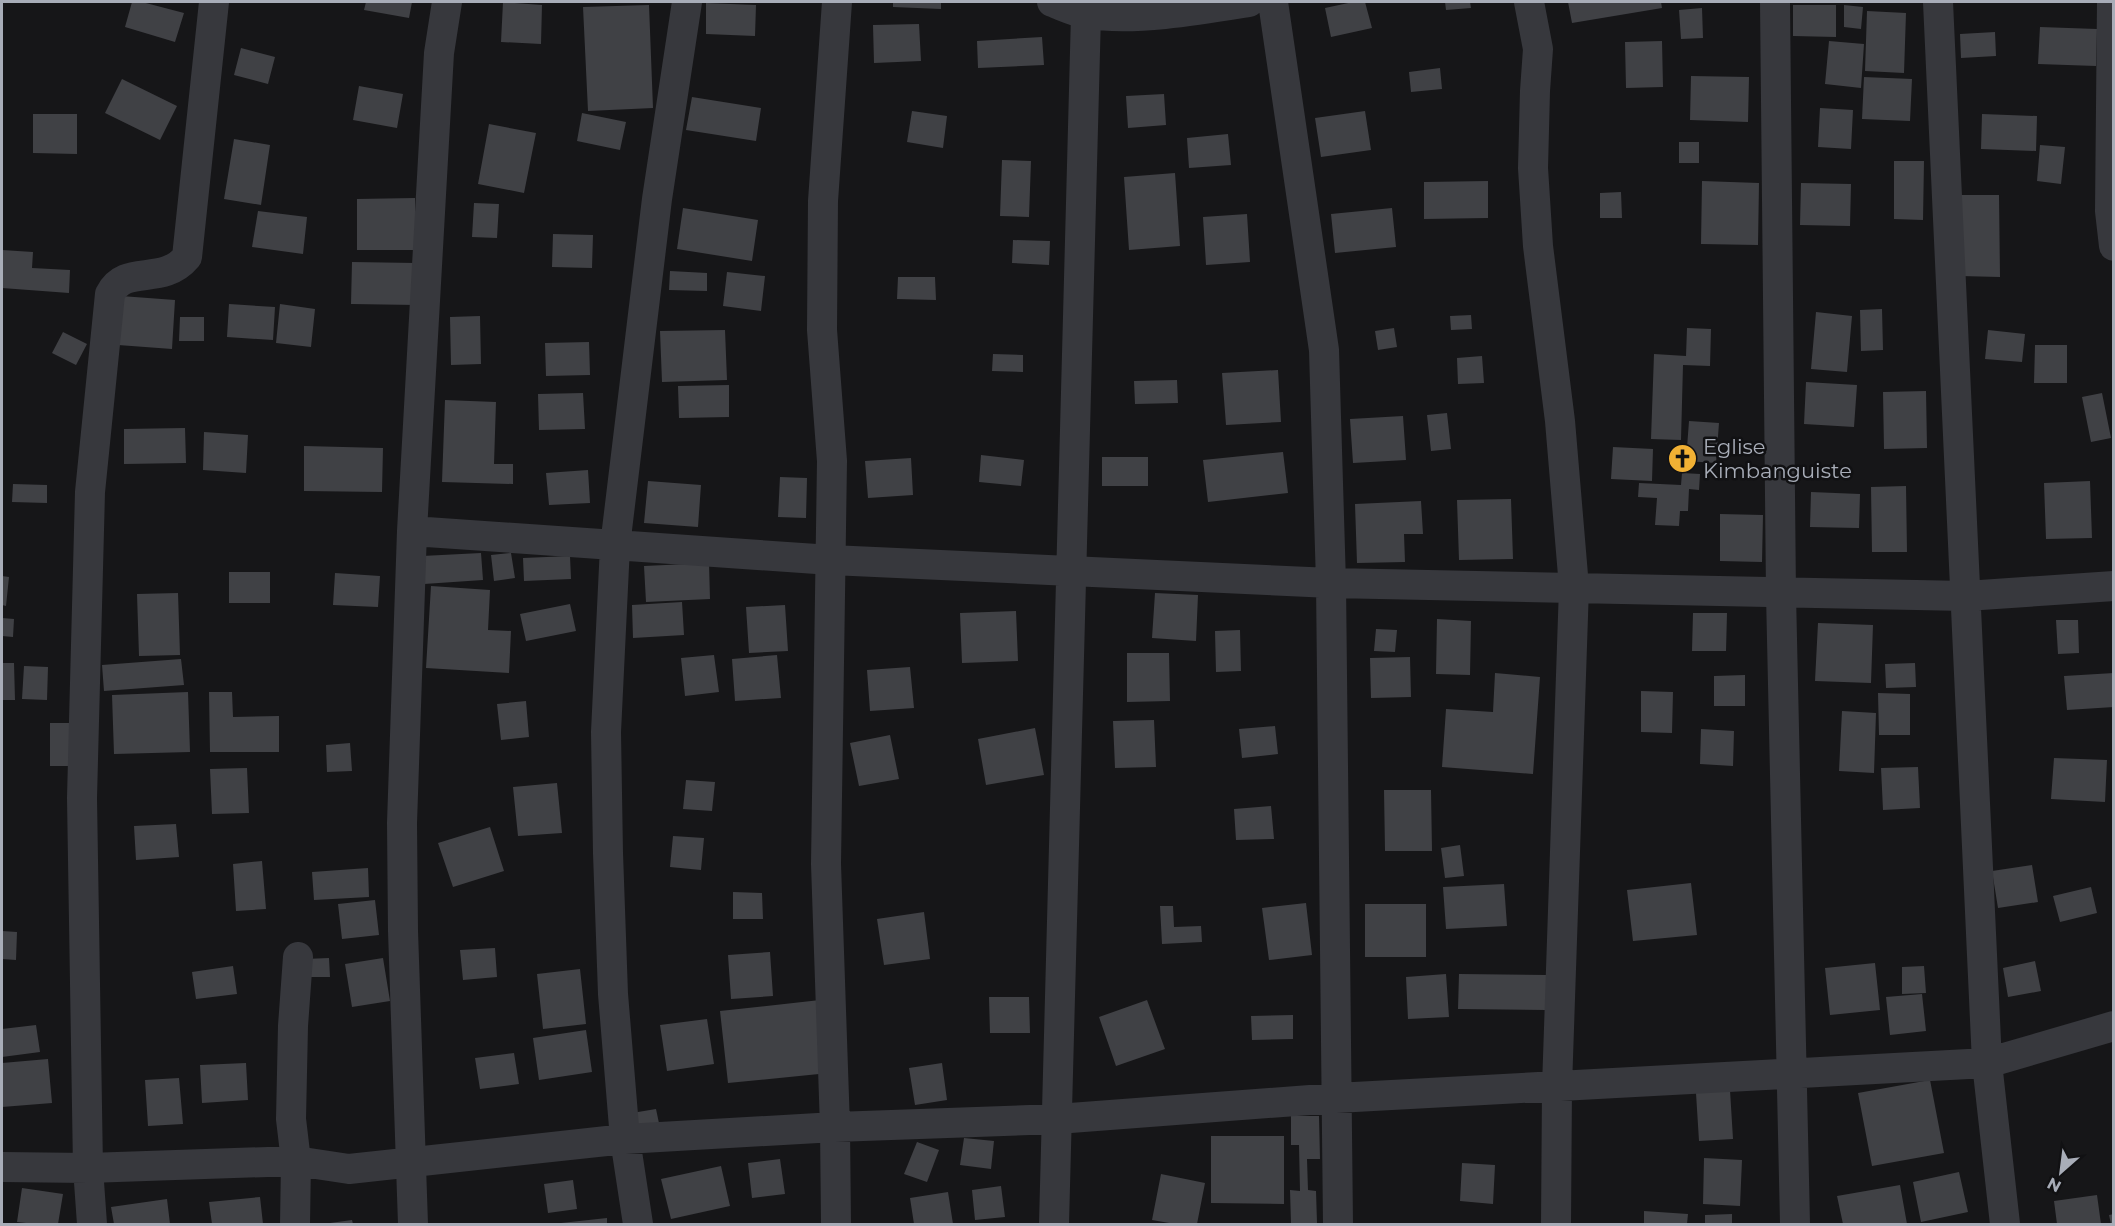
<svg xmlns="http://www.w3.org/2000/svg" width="2115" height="1226" viewBox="0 0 2115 1226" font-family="Montserrat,sans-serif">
<rect width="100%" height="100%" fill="#161618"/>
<path fill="#404145" d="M132 2H142L184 13 175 42 125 27Z
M366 2H412L409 18 364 10Z
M503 2 542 5 541 44 501 42Z
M893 2H941V9L893 7Z
M1353 2H1365L1372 28 1331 37 1325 8Z
M1445 2H1470L1471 8 1446 10Z
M1568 2H1661L1662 8 1572 23Z
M706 3 756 5 755 36 706 34Z
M649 5 653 108 588 111 583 7Z
M1793 5H1836V37L1793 36Z
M1844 5 1863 7 1861 29 1844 27Z
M1702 8 1703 38 1681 39 1679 10Z
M1867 11 1906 13 1904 73 1865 71Z
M919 24 921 61 874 63 873 25Z
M2040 27 2097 29 2096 66 2038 64Z
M1995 32 1996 56 1961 58 1960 34Z
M1042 37 1044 65 978 68 977 41Z
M1662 41 1663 87 1626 88 1625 42Z
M1829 41 1864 44 1861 88 1825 84Z
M241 48 275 57 268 84 234 75Z
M1440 68 1442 89 1411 92 1409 72Z
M1691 76 1749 77 1748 122 1690 120Z
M1864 77 1912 79 1910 121 1862 119Z
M122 79 177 106 160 140 105 113Z
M359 86 403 94 397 128 353 120Z
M1164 94 1166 125 1128 128 1126 96Z
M692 97 761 108 756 141 686 130Z
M1820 108 1853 110 1851 149 1818 147Z
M912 111 947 116 943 148 907 142Z
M1365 111 1371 150 1321 157 1315 118Z
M582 113 626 122 620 150 577 141Z
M33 114H77V154L33 153Z
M1982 114 2037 116 2036 151 1981 149Z
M489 124 536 133 524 193 478 184Z
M1228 134 1231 165 1189 168 1187 138Z
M234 139 270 145 261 205 224 199Z
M1679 142H1699V163H1679Z
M2040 145 2065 147 2061 184 2037 181Z
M1002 160 1031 161 1029 217 1000 216Z
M1894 161H1924L1923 220 1894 219Z
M1175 173 1180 246 1129 250 1124 177Z
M1488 181V218L1424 219V182Z
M1702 181 1759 183 1758 245 1701 244Z
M1801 183 1851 184 1850 226 1800 225Z
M1621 192 1622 218H1600V193Z
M1960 195H1999L2000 277 1960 276Z
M415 198V250H357V199Z
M474 203 499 204 497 238 472 237Z
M683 208 758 220 752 261 677 249Z
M1392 208 1396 247 1335 253 1331 214Z
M258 211 307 217 303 254 252 247Z
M1247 214 1250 262 1206 265 1203 217Z
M553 234 593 235 592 268 552 267Z
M1013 240 1050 241 1049 265 1012 263Z
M2 250 33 252 32 268 70 270 69 293 2 288Z
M352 262 416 263V305L351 304Z
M670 271 707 273V291L669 290Z
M727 272 765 276 761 311 723 306Z
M898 277H935L936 300 897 299Z
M121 296 175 300 172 349 118 345Z
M229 304 275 307 273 340 227 337Z
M280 304 315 309 311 347 276 343Z
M1882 309 1883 350 1861 351 1860 310Z
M1816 312 1852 316 1847 372 1811 369Z
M1471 315 1472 329 1451 330 1450 316Z
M480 316 481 364 451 365 450 317Z
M180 317H204V341H179Z
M1394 328 1397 347 1378 350 1375 331Z
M1687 328 1711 329 1710 366 1683 365 1681 440 1651 439 1654 354 1686 356Z
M725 330 727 380 662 382 660 331Z
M1988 330 2025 334 2022 362 1985 359Z
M63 332 87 344 76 365 52 353Z
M589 342 590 375 546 376 545 343Z
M2035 345H2067V383H2034Z
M993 354 1023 355V372L992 371Z
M1482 356 1484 383 1458 384 1457 358Z
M1278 370 1281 422 1226 425 1222 373Z
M1177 380 1178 403 1135 404 1134 381Z
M1806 382 1857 385 1854 427 1804 424Z
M729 385V417L679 418 678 386Z
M1926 391 1927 448 1884 449 1883 392Z
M583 393 585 429 539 430 538 394Z
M2102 393 2111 438 2091 442 2082 397Z
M445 400 496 402 494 464H513V484L442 482Z
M1447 413 1451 449 1431 451 1427 415Z
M1403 416 1406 460 1353 463 1350 419Z
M1689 421 1719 423 1716 463 1686 461Z
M185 428 186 463 124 464V429Z
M204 432 248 435 246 473 203 470Z
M304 446 383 448 382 492 304 491Z
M1613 447 1653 449 1652 481 1611 479Z
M1283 452 1288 493 1208 502 1203 460Z
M981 455 1024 460 1021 486 979 482Z
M1102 457H1148V486H1102Z
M911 458 913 495 868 498 865 461Z
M588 470 590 503 549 505 546 473Z
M1682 473 1700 474 1699 490 1689 489 1688 511H1680L1679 526 1655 525 1657 498 1638 497 1639 483 1681 485Z
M780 477 807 478 806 518 778 517Z
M648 481 701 485 698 527 644 523Z
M2090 481 2092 538 2046 539 2044 483Z
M13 484 47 485V503L12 502Z
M1906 486 1907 552H1872L1871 487Z
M1811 492 1860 494 1859 528 1810 527Z
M1511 499 1513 559 1459 560 1457 500Z
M1421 501 1423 534H1404L1405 562 1357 563 1355 504Z
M1720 514 1763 515 1762 562 1720 561Z
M481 553 483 580 424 584 422 556Z
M511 553 515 578 494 581 491 555Z
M570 556 571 579 524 581 523 558Z
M709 563 710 599 646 602 644 566Z
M229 572H270V603H229Z
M335 573 380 576 378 607 333 605Z
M2 576 9 577 6 606 2 605Z
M431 586 490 590 488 630 511 631 509 673 426 668Z
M178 593 180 655 139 656 137 594Z
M1155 593 1198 595 1196 641 1152 638Z
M682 602 684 635 633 638 632 605Z
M570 604 576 631 526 641 520 614Z
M785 605 788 651 749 653 746 607Z
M1016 611 1018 661 962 663 960 613Z
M1693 613H1727L1726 651H1692Z
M2 618 14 619 13 637 2 636Z
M1437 619 1471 621 1470 675 1436 674Z
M2056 620H2078L2079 653 2058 654Z
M1818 623 1873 625 1871 683 1815 681Z
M1376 629 1397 630 1395 652 1374 651Z
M1240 630 1241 671 1216 672 1215 631Z
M1127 653H1169L1170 701 1127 702Z
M714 655 719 692 685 696 681 658Z
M777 655 781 698 735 701 732 659Z
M1410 657 1411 697 1371 698 1370 658Z
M181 659 184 685 104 691 102 665Z
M2 663H14L15 700H2Z
M1915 663 1916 687 1886 688 1885 664Z
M24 666 48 667 47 700 22 699Z
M910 667 914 708 870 711 867 670Z
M1495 673 1540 677 1533 774 1442 767 1446 709 1493 712Z
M2114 673V707L2067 710 2064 676Z
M1745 675V706H1714V676Z
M1641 691 1673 692 1672 733 1641 732Z
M188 692 190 752 114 754 112 695Z
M209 692H232L233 717 279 716V752H210Z
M1878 693 1910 694V735H1879Z
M526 701 529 737 501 740 497 704Z
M1842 711 1876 713 1874 773 1839 771Z
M1154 720 1156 767 1115 768 1113 721Z
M50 723H73L72 766H50Z
M1275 726 1278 754 1242 758 1239 729Z
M1035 728 1044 775 986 785 978 739Z
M1701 729 1734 731 1733 766 1700 764Z
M890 735 899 779 859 786 850 743Z
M350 743 352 771 327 772 326 745Z
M2054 758 2107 760 2105 802 2051 799Z
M1918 767 1920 808 1883 810 1881 768Z
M247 768 249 813 212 814 210 769Z
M686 780 715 782 712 811 683 809Z
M557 783 562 833 518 836 513 787Z
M1384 790H1431L1432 851H1385Z
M1271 806 1274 839 1236 840 1234 809Z
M176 824 179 857 136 860 134 826Z
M490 827 504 871 453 887 438 843Z
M673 836 704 838 701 870 670 867Z
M1460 845 1464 876 1445 878 1441 848Z
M262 861 266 909 236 911 233 864Z
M2032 865 2038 902 1998 908 1992 871Z
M368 868 369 897 314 900 312 872Z
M1691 883 1697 935 1633 941 1627 890Z
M1504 884 1507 926 1446 929 1443 887Z
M2091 887 2097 913 2060 922 2053 896Z
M733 892 762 893 763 919H733Z
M375 900 379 935 342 939 338 904Z
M1306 903 1312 955 1269 960 1262 908Z
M1365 904H1426V957H1365Z
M1160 906H1173L1174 927 1201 926 1202 942 1162 944Z
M924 912 930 959 884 965 877 919Z
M2 931 17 932 16 960 2 959Z
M495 948 497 977 463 980 460 950Z
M770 952 773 996 731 999 728 955Z
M329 958 330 977H305V959Z
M383 958 390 1001 352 1007 345 964Z
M2035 961 2041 991 2008 997 2003 968Z
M1875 963 1880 1010 1830 1015 1825 968Z
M233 966 237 994 196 999 192 972Z
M1924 966 1926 993 1902 994V967Z
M580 969 586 1024 543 1029 537 974Z
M1446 974 1449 1017 1408 1019 1406 977Z
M1459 974 1547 975 1546 1010 1458 1009Z
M1922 994 1926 1031 1890 1035 1886 997Z
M989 997H1029L1030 1033H990Z
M820 1000 829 1073 728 1083 720 1011Z
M1147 1000 1165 1049 1116 1066 1099 1017Z
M1293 1015V1039L1252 1040 1251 1016Z
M707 1019 714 1064 667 1071 660 1025Z
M36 1025 40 1052 2 1057V1029Z
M586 1030 592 1072 539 1080 533 1038Z
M514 1053 519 1084 480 1089 475 1058Z
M48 1059 52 1103 2 1107V1063Z
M246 1063 248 1100 202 1103 200 1065Z
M942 1063 947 1100 915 1105 909 1068Z
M179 1078 183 1124 148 1126 145 1080Z
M1930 1080 1944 1153 1872 1166 1858 1093Z
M1730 1090 1733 1139 1699 1141 1696 1093Z
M656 1109 660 1128 635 1132 632 1113Z
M1291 1116H1319L1320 1159H1307L1308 1190 1316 1191 1317 1223 1291 1224 1290 1190 1300 1191 1299 1145H1291Z
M1211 1136H1284V1204L1211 1203Z
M964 1138 994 1141 991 1169 960 1165Z
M917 1142 939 1150 927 1182 904 1174Z
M1704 1158 1742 1160 1740 1206 1703 1204Z
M780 1159 785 1194 752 1198 748 1163Z
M1462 1163 1495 1165 1493 1204 1460 1201Z
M721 1166 730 1206 671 1219 661 1179Z
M1959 1172 1968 1212 1921 1222 1913 1182Z
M1161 1174 1205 1183 1197 1224H1175L1152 1220Z
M573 1180 577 1209 548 1213 544 1184Z
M1900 1185 1907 1224H1843L1837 1196Z
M1001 1186 1005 1217 975 1220 972 1190Z
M22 1188 63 1194 58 1224H35L17 1222Z
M948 1192 953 1224H914L910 1198Z
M2097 1195 2101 1224H2057L2054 1201Z
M260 1197 263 1224H212L209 1202Z
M167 1199 170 1224H114L111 1207Z
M1644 1211 1688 1214 1687 1224H1644Z
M1732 1214V1224H1705V1215Z
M2114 1214V1224H2111L2109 1215Z
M607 1218V1224H561V1223Z
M352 1220 353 1224H330V1223Z"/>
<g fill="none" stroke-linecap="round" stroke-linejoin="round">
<path stroke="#37383d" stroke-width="30" d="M1052 2C1063 6 1075 12 1087 14 1137 21 1200 10 1249 2
M1273 2 1324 350 1331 583 1338 1224
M1529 2 1538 49 1535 91 1533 168 1538 246 1560 421 1574 587 1557 1087 1556 1224
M1775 2 1781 594 1795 1224
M1938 2 1987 1063 2005 1224
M2112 2 2110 211 2114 246
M412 531 831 560 1331 583 1966 596 2114 586
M2 1167 88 1168 296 1161 349 1169 625 1139 835 1127 1057 1119 1336 1098 1987 1063 2114 1026
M92 1224 88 1168 82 798 90 492 110 294C125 263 162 287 187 257L214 2
M295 1224 296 1161 291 1119 293 1026 298 957
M413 1224 403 931 402 823 412 531 439 53 447 2
M638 1224 625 1139 613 994 608 853 606 732 615 546 657 199 687 2
M836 1224 835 1127 826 864 832 461 822 330 823 201 837 2
M1054 1224 1086 14 1084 2"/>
</g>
<defs>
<symbol id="church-disc" viewBox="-11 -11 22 22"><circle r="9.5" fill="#f2b134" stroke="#111113"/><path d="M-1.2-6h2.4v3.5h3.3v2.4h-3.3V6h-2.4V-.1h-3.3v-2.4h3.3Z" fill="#111"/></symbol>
</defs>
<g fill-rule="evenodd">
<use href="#church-disc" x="1666" y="442" width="33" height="33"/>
</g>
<g text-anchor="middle" stroke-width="5" stroke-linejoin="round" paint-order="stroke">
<g font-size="21" fill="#a8adb8" stroke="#111113" text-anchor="start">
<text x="1703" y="454">Eglise<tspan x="1703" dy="24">Kimbanguiste</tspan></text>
</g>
</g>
<rect width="2115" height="1226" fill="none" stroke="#a8adb8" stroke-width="6"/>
<g transform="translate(2061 1172) rotate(208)" stroke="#111113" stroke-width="4.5" paint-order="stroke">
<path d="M0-4.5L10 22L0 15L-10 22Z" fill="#a8adb8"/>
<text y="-9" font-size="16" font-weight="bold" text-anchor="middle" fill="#a8adb8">N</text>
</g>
</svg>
